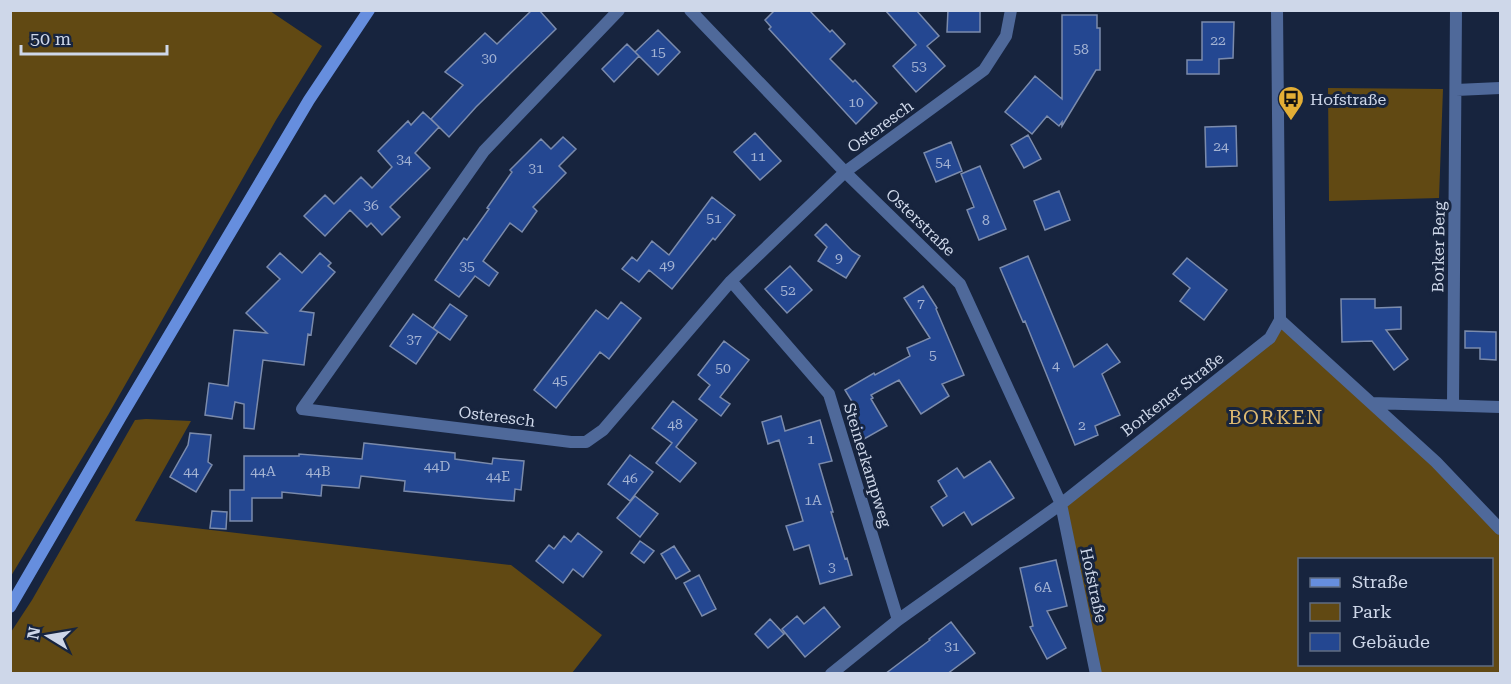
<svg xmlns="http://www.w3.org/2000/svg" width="1511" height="684" viewBox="0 0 1511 684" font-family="'Roboto Serif',serif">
<rect width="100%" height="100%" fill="#17243e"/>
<path fill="#614913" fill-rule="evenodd" d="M11 10 270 11 322 46 276 120 108 415 11 576Z
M1328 88 1443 89 1439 198 1329 201Z
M1280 320 1500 529V673H1096L1061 504 1270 338ZM1300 560H1492V664H1300Z
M146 419 191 421 135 521 511 565 602 635 572 673H11V632L32 600 135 420Z"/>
<path fill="#244791" stroke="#7b8bac" stroke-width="1.5" d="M532 10H539L556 29 476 107 449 137 431 119 463 85 445 72 485 33 497 44Z
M775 10H809L830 32 832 30 845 44 830 59 853 82 855 80 877 103 856 124 769 29 771 27 765 20Z
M885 10H916L939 36 927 46 945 66 916 92 893 66 916 45Z
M948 10H980V32H947Z
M1062 15H1097V28H1100V70H1096L1062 126V122L1059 126 1047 116 1032 134 1005 112 1035 76 1062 99Z
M1202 22H1234L1233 58 1219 59V74H1187V60H1202Z
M658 30 680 52 658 75 635 52Z
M627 44 639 56 614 82 602 69Z
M423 112 439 127 415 153 430 168 390 207 400 217 382 235 371 223 367 227 350 210 325 236 304 216 325 195 334 204 361 177 372 188 392 167 378 151 408 121 411 125Z
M1236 126 1237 166 1206 167 1205 127Z
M755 133 781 161 760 180 734 152Z
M1028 135 1041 159 1024 168 1011 145Z
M563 137 576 149 559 166 566 173 533 207 537 211 522 232 510 223 483 261 498 273 489 286 475 276 459 297 435 280 464 238 467 240 489 209 487 208 512 172 510 170 541 139 551 149Z
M951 142 962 171 936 182 924 153Z
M980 166 1006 229 979 240 967 210 974 207 961 174Z
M1059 191 1070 220 1045 230 1034 201Z
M712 197 735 215 715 240 713 238 672 289 649 270 639 282 622 269 632 257 637 261 652 241 669 255Z
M826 224 852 251 860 256 846 278 818 261 827 247 815 235Z
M280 253 302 273 320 253 331 263 328 266 335 272 300 311 314 313 311 335 308 334 304 365 263 360 254 429 244 428V404L235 402 232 419 205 415 209 383 228 386 234 330 267 333 246 313 280 279 267 267Z
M1028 256 1074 367 1107 344 1120 362 1102 374 1120 415 1095 426 1098 435 1075 445 1025 321 1023 322 1000 268Z
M1187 258 1227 290 1204 320 1180 301 1190 288 1173 274Z
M790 266 812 290 787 313 765 289Z
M923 286 937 308 936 309 964 375 942 384 949 396 921 414 899 380 871 395 873 398 871 399 887 426 864 439 848 413 856 408 845 390 874 373 875 375 910 356 907 348 930 338 904 298Z
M1341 299H1375V308L1401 307V329L1386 330 1408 359 1394 370 1372 341 1342 342Z
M621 302 641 318 609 359 600 352 556 408 534 390 596 310 608 319Z
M450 304 467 316 450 340 433 328Z
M413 314 438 332 416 364 390 346Z
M1465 331 1496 332V360L1480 359V348H1465Z
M724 341 749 360 720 397 730 404 721 416 699 399 710 385 698 375Z
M673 401 697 420 676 447 696 463 680 482 656 463 672 443 652 428Z
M781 416 785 431 820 420 832 461 819 464 833 512H831L845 559 847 558 852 575 820 584 809 545 794 550 786 526 803 521 779 440 768 444 762 422Z
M190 433 211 435 208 462 212 465 196 492 170 477 188 445Z
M364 443 455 453V459L492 464 493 458 524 461 521 490 515 489 514 501 488 499 404 491 405 481 361 476 359 488 322 485 321 496 282 492V498H252V521H230V490H244V456H299V454L362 459Z
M630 455 653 472 630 501 608 484Z
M990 461 1014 498 972 525 964 512 943 526 931 507 947 496 938 481 957 468 964 478Z
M635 496 658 514 640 537 617 518Z
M212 511 227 512 226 529 210 528Z
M578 533 602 552 583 577 573 569 563 583 536 561 549 545 554 549 564 536 571 542Z
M640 541 654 551 644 563 631 553Z
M674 546 690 571 676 579 661 554Z
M1056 560 1067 606 1047 611 1066 648 1047 659 1030 627 1033 626 1020 568Z
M699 575 716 609 702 616 684 583Z
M824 607 840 627 805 657 782 629 797 616 804 624Z
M770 619 784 634 768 648 755 634Z
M951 622 975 653 947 674H885L930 640 929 639Z"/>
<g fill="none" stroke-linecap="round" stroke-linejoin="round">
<path stroke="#4f699a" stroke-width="12" d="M619 10 484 151 302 409 571 442H586L603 430 731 281 845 172 984 70 1006 36 1011 10
M690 10 845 172 960 284 1061 504 1096 674
M1456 90 1500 88
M731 281 829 394 898 620
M1280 320 1436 462 1500 529
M1371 403 1500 407
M1453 405 1456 10
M831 674 898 620 1061 504 1270 338 1280 320 1277 10"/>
<path stroke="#668ede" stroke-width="12" d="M10 607 120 418 309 100 369 10"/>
</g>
<defs>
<symbol id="bus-pin" viewBox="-11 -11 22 30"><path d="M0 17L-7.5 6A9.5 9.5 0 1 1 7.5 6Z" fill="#e3ae35" stroke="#17243e"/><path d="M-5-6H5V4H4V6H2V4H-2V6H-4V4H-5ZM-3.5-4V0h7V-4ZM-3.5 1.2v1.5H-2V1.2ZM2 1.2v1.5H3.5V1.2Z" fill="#111"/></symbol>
</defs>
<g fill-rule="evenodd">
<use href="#bus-pin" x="1276" y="84" width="30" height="40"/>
</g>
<g text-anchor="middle" stroke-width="6" stroke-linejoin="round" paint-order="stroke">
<g font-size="14" fill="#a4b3d3">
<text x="1218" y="45">22</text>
<text x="1081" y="54">58</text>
<text x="658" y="57">15</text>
<text x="489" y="63">30</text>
<text x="919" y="71">53</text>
<text x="856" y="107">10</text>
<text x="1221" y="151">24</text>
<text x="758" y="161">11</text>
<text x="404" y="164">34</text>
<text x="943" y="167">54</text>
<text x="536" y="173">31</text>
<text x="371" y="210">36</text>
<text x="714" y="223">51</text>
<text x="986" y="225">8</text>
<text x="839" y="263">9</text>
<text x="667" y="270">49</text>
<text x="467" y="271">35</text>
<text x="788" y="295">52</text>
<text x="921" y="308">7</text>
<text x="414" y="344">37</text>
<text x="933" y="360">5</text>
<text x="1056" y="370">4</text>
<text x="723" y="373">50</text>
<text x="560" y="385">45</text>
<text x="675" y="429">48</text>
<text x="1082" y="430">2</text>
<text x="811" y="444">1</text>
<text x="437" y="471">44D</text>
<text x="191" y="476">44</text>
<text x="263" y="476">44A</text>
<text x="318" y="476">44B</text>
<text x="498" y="481">44E</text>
<text x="630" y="483">46</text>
<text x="813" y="505">1A</text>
<text x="832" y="572">3</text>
<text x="1043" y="592">6A</text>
<text x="952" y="651">31</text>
</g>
<g font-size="16" fill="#ced7e9" stroke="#17243e" text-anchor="start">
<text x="1310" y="105">Hofstraße</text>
</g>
<g font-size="16" fill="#ced7e9" stroke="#17243e">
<text transform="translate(880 126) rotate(-36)" y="6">Osteresch</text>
<text transform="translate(921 222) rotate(44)" y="6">Osterstraße</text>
<text transform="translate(1438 247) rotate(-89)" y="6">Borker Berg</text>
<text transform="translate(1172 394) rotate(-38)" y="6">Borkener Straße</text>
<text transform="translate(497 416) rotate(7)" y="6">Osteresch</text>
<text transform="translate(868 465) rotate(73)" y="6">Steinerkampweg</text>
<text transform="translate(1094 585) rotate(78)" y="6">Hofstraße</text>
</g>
<g font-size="20" letter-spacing="1.5" fill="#ddb971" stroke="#17243e">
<text x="1276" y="424">BORKEN</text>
</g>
</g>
<rect width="1511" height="684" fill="none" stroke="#ced7e9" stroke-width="24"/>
<rect x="1298" y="558" width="195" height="108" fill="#17243e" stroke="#606c82" stroke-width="1.5"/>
<rect x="1310" y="578" width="30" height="9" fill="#668ede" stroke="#606c82" stroke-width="1.5"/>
<text x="1352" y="588" font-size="18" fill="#ced7e9">Straße</text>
<rect x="1310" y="603" width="30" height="18" fill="#614913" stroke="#606c82" stroke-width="1.5"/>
<text x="1352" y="618" font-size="18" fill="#ced7e9">Park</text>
<rect x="1310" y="633" width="30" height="18" fill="#244791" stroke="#606c82" stroke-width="1.5"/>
<text x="1352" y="648" font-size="18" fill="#ced7e9">Gebäude</text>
<g transform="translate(48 636) rotate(281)" stroke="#17243e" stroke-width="4.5" paint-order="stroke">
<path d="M0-4.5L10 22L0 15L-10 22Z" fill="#ced7e9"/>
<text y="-9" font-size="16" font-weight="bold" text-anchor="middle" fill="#ced7e9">N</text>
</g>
<path d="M21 45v9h146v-9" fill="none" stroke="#ced7e9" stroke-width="3"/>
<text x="30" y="45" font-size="18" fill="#ced7e9" stroke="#17243e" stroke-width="4.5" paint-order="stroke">50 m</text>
</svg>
